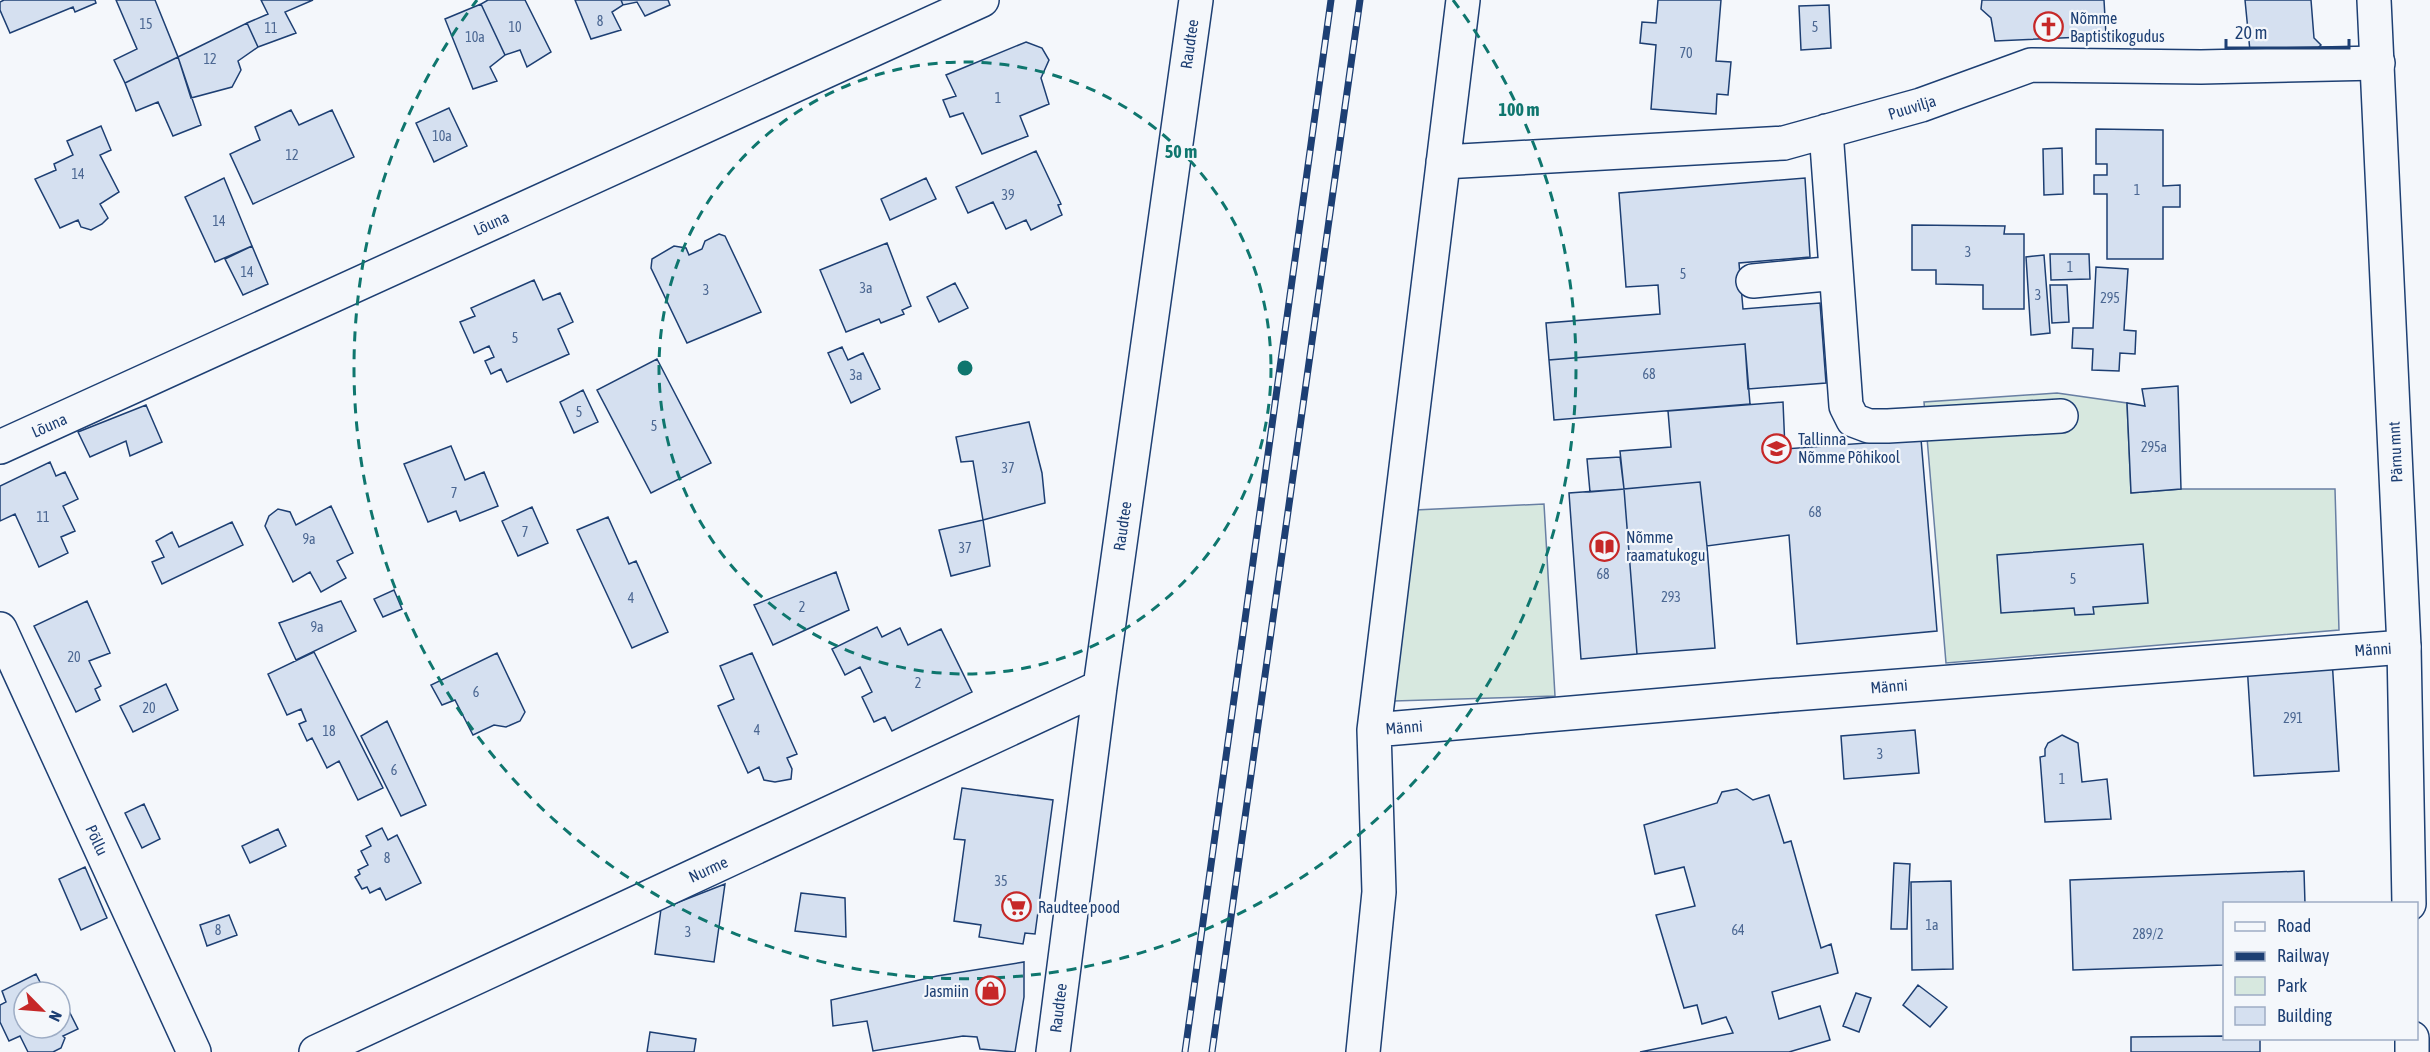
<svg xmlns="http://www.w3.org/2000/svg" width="2430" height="1052" viewBox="0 0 2430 1052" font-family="'Asap Condensed',sans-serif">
<rect width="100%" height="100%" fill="#f4f7fb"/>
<path fill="#d7e8df" stroke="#687fa3" stroke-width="1.5" d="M2057 393 2127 403 2131 493 2181 489H2335L2339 630 1946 663 1924 402Z
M1544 504 1555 696 1394 701 1415 510Z"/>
<path fill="#d5e0f0" stroke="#1d3f73" stroke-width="1.5" d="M4 0H95L96 3 75 12 73 7 10 33 0 10V2Z
M116 0H155L178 57 125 83 114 60 137 49Z
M261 0H313L285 12 296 33 258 47 247 23 268 14Z
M488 0H525L551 52 527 67 520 50 505 55 481 4Z
M575 0H621L623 5 612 12 621 30 591 39Z
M621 0H668L670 5 645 16 637 2 623 5Z
M1658 0H1721L1716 61 1731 62 1728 95 1717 94 1716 114 1651 109 1656 45 1640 43 1642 22 1656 23Z
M1982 0H2104L2106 36 1995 41 1991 18 1981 9Z
M2245 0H2311L2314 38 2321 45 2309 56 2250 51Z
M481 4 505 55 490 67 497 81 473 89 445 19Z
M1829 5 1831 48 1801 50 1799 6Z
M247 23 258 47 238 61 241 70 232 87 191 98 178 57Z
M1026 42 1042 48 1049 60 1041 78 1049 104 1020 116 1028 136 982 154 963 113 950 117 943 100 956 96 946 75Z
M178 57 201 125 173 136 158 102 136 111 125 83Z
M449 108 467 146 434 162 416 123Z
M291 110 299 125 332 110 354 157 253 204 230 154 260 140 255 127Z
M101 126 111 150 100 155 119 192 100 204 108 218 102 224 91 230 81 227 78 220 60 228 35 179 56 170 54 164 73 155 67 141Z
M2096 129 2163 130V186L2180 185V207H2163V259H2107V194H2094V175H2107V164H2096Z
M2062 148 2063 194 2044 195 2043 149Z
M1036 151 1061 204 1058 205 1062 215 1031 230 1026 220 1006 229 993 202 968 213 956 187Z
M224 178 252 246 215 262 185 197Z
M926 178 936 199 890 220 881 199Z
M1805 178 1810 257 1739 263 1743 309 1820 303 1826 383 1748 389 1745 344 1549 360 1546 323 1660 314 1658 285 1626 287 1619 193Z
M1912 225 2005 226 2004 234H2024V309H1983V285L1936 284V270H1912Z
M719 234 725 236 761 312 687 343 651 268 652 259 674 246 686 248 689 255 702 249 705 241Z
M887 243 911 306 902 310 904 314 881 323 879 319 846 332 820 270Z
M252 246 268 284 243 295 225 259Z
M2050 254H2089L2090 279 2051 280Z
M2044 255 2050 333 2031 335 2026 257Z
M2096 267 2128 269 2124 330 2136 331 2135 354 2120 353 2119 371 2092 370 2093 349 2072 348 2073 328H2093Z
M534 280 543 300 560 293 573 322 558 329 569 354 507 382 501 369 491 374 485 361 494 357 489 346 474 353 460 322 475 316 471 308Z
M955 283 968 308 939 322 927 297Z
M2050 285H2067L2069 322 2052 323Z
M1745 344 1750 404 1554 420 1549 360Z
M842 347 848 360 863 353 880 389 851 403 828 353Z
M657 359 711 463 651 493 597 390Z
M2178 386 2181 489 2131 493 2127 403 2145 406 2142 389Z
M583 390 598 422 574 433 560 402Z
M1783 402 1785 449 1921 439 1937 631 1797 644 1789 535 1707 546 1700 482 1624 489 1620 451 1671 447 1668 411Z
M146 405 162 442 130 456 126 441 90 457 78 432Z
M1029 422 1042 473 1045 503 983 520 973 461 961 462 956 437Z
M451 446 465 480 484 472 498 506 460 521 456 511 428 522 404 464Z
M1620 457 1624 489 1590 492 1587 459Z
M50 462 56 476 65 472 78 499 63 506 75 531 61 537 68 553 39 567 15 514 0 521V486Z
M1700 482 1707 546 1715 648 1637 654 1624 489Z
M1624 489 1637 654 1581 659 1569 493Z
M331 506 353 553 337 561 346 578 321 592 310 572 293 582 265 526 269 516 278 509 290 512 296 525Z
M532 507 548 543 518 556 502 521Z
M608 517 629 564 636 561 668 632 632 648 577 530Z
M983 520 990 566 951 576 939 530Z
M232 522 243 545 162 584 152 562 164 557 156 541 172 532 179 547Z
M2143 544 2148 603 2093 607 2094 614 2075 615 2074 608 2001 613 1997 555Z
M836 572 849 610 773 645 754 605Z
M394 590 402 609 383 617 374 599Z
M87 601 110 653 89 661 101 686 95 689 100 700 76 712 34 626Z
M341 601 356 631 296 660 279 623Z
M877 627 882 637 900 628 908 645 941 629 972 692 892 731 885 717 874 722 862 697 872 692 860 667 845 675 832 649Z
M314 652 383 788 358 800 339 761 327 768 312 738 307 741 299 724 306 721 301 709 287 715 268 674Z
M497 653 525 712 520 721 506 727 494 725 473 735 455 700 442 705 431 685Z
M752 653 797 754 787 758 792 769 791 779 775 782 764 780 759 767 748 773 718 706 734 699 720 666Z
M2332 659 2339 771 2254 776 2247 664Z
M166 684 178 710 133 732 120 706Z
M387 721 426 805 401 816 361 736Z
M1915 730 1919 773 1844 779 1841 736Z
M2062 735 2078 743 2082 782 2107 779 2111 819 2045 822 2040 757 2045 756V749L2048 743Z
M962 788 1053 800 1035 934 1025 933 1023 944 979 937 981 925 954 921 965 840 954 839Z
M1737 789 1753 800 1769 795 1784 843 1791 841 1821 948 1831 944 1838 973 1772 992 1779 1019 1820 1006 1830 1040 1789 1052H1640L1733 1033 1726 1017 1702 1024 1697 1005 1684 1008 1656 915 1695 906 1684 867 1655 874 1644 825 1717 803 1722 792Z
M144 804 160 839 142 848 125 813Z
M382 828 388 840 397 835 421 883 386 900 380 888 370 893 367 887 362 889 355 877 360 874 358 870 368 865 361 851 371 846 366 836Z
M278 829 286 846 250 863 242 846Z
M1894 863 1910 864 1907 929H1891Z
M85 867 107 918 81 930 59 879Z
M2304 871 2305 904H2224V965L2073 970 2070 880Z
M1951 881 1953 969 1912 970 1911 882Z
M725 884 714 962 655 954 661 909Z
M801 893 845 898 846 937 795 931Z
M229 915 237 935 207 946 200 925Z
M1024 962V997L1015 1052 980 1049 977 1037 963 1036 873 1051 867 1021 833 1026 831 1000 937 976Z
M36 974 45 992H24V1028H60L61 995 78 1029 63 1036 65 1038 61 1048 53 1052H28L20 1036 9 1041 0 1022V1005L6 1002 2 991Z
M1918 985 1947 1007 1930 1027 1903 1005Z
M1856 993 1871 998 1859 1032 1843 1026Z
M650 1032 696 1039 694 1052H647Z
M2224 1036V1038H2260V1052H2131V1037Z"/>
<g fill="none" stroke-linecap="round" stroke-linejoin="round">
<defs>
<path id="minor" d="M1826 131 1846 406 1853 420 1869 426H1888L2061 416
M1443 162 1784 143 1921 105 2031 65 2201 67 2378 63
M1753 281 1836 273
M0 447 982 0
M0 629 194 1052
M1374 730 1768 696 2404 647
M316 1052 1100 687
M1053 1052 1100 687 1196 0
M1363 1052 1379 892 1374 730 1463 0"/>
<path id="major" d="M2374 0 2404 647 2409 904
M2412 1038V1052"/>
</defs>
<use href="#minor" stroke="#1d3f73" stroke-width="36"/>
<use href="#major" stroke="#1d3f73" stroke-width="36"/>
<use href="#minor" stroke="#f4f7fb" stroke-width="33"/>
<use href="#major" stroke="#f4f7fb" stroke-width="33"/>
<defs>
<path id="rail" d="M1185 1052 1331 0
M1212 1052 1360 0"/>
</defs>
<use href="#rail" stroke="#1d3f73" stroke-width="7"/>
<use href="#rail" stroke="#f4f7fb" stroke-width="4.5" stroke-dasharray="14" stroke-linecap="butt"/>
</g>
<g fill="none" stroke="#0f766e" stroke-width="3" stroke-dasharray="10 8">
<circle cx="965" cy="368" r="306"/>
<path d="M1453 0A611 611 0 1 1 477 0"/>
</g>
<defs>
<symbol id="church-ring" viewBox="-11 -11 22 22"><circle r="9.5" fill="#f4f7fb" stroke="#c62828" stroke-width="1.5"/><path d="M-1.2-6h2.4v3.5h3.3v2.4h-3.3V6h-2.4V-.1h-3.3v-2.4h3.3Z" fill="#c62828"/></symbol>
<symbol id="school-ring" viewBox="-11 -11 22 22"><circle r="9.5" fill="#f4f7fb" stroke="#c62828" stroke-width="1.5"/><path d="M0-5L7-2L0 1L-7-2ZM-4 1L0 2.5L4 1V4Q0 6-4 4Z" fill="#c62828"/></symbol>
<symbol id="library-ring" viewBox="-11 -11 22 22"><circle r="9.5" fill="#f4f7fb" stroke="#c62828" stroke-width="1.5"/><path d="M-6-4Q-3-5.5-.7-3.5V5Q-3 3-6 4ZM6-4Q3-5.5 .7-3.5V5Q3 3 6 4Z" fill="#c62828"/></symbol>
<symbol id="supermarket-ring" viewBox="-11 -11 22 22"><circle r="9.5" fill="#f4f7fb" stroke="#c62828" stroke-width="1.5"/><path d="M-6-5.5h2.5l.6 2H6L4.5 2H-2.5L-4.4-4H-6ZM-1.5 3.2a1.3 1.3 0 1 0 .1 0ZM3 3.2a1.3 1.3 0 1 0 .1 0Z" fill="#c62828"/></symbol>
<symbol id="shop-ring" viewBox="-11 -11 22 22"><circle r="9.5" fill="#f4f7fb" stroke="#c62828" stroke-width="1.5"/><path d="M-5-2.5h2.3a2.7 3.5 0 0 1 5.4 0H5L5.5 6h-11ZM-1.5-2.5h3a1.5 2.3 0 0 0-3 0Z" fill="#c62828"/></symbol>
</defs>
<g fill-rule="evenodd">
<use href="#church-ring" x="2032" y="10" width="33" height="33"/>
<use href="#school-ring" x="1760" y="432" width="33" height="33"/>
<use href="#library-ring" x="1588" y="530" width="33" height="33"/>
<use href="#supermarket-ring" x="1000" y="890" width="33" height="33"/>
<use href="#shop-ring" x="974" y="974" width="33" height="33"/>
</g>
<g text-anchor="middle" stroke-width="4.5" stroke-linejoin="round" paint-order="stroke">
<g font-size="14" fill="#4b6792">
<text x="600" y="26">8</text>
<text x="146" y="29">15</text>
<text x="515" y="32">10</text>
<text x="1815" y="32">5</text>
<text x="271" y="33">11</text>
<text x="475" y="42">10a</text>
<text x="1686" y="58">70</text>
<text x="210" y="64">12</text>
<text x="998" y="103">1</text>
<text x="442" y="141">10a</text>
<text x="292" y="160">12</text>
<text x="78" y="179">14</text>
<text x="2137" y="195">1</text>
<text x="1008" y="200">39</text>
<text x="219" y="226">14</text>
<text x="1968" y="257">3</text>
<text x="2070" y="272">1</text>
<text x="247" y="277">14</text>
<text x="1683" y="279">5</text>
<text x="866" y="293">3a</text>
<text x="706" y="295">3</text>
<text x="2038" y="300">3</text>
<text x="2110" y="303">295</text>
<text x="515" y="343">5</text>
<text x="1649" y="379">68</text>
<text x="856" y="380">3a</text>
<text x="579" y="417">5</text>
<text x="654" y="431">5</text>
<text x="2154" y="452">295a</text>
<text x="1008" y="473">37</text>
<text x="454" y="498">7</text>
<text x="1815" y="517">68</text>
<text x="43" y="522">11</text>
<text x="525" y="537">7</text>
<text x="309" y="544">9a</text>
<text x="965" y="553">37</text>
<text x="1603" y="579">68</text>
<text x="2073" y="584">5</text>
<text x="1671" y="602">293</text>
<text x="631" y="603">4</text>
<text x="802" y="612">2</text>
<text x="317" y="632">9a</text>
<text x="74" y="662">20</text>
<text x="918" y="688">2</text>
<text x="476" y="697">6</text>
<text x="149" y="713">20</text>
<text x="2293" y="723">291</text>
<text x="757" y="735">4</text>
<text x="329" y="736">18</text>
<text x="1880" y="759">3</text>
<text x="394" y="775">6</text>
<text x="2062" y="784">1</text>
<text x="387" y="863">8</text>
<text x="1001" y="886">35</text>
<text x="1932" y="930">1a</text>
<text x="218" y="935">8</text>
<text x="1738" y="935">64</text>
<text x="688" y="937">3</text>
<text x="2148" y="939">289/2</text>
</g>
<g font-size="16" fill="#1d3f73" stroke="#f4f7fb" text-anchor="start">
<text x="2070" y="24">Nõmme<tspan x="2070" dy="18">Baptistikogudus</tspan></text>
<text x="1798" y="445">Tallinna<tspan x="1798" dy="18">Nõmme Põhikool</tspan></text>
<text x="1626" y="543">Nõmme<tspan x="1626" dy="18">raamatukogu</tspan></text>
<text x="1038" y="913">Raudtee pood</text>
<text x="969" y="997" text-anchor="end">Jasmiin</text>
</g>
<g font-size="16" fill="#1d3f73" stroke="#f4f7fb">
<text transform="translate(1189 44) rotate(-82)" y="6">Raudtee</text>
<text transform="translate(1912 107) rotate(-17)" y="6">Puuvilja</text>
<text transform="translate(491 223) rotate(-24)" y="6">Lõuna</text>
<text transform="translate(49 425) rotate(-24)" y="6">Lõuna</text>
<text transform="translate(2395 452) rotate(-93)" y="6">Pärnu mnt</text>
<text transform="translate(1122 526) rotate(-82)" y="6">Raudtee</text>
<text transform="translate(2373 649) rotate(-4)" y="6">Männi</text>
<text transform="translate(1889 686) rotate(-5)" y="6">Männi</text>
<text transform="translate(1404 727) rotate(-5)" y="6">Männi</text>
<text transform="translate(97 840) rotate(65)" y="6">Põllu</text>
<text transform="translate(708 869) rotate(-25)" y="6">Nurme</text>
<text transform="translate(1058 1008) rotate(-83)" y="6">Raudtee</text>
</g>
</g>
<circle cx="965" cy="368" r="9" fill="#0f766e" stroke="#f4f7fb" stroke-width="3"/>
<g font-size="18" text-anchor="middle" font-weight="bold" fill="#0f766e" stroke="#f4f7fb" stroke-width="4.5" stroke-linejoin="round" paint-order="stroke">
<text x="1519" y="116">100 m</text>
<text x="1181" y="158">50 m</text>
</g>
<rect x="2223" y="902" width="195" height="138" fill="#f4f7fb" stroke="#9eadc5" stroke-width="1.5"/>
<rect x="2235" y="922" width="30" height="9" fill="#f4f7fb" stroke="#9eadc5" stroke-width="1.5"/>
<text x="2277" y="932" font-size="18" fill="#1d3f73">Road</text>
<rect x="2235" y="952" width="30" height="9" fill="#1d3f73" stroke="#9eadc5" stroke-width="1.5"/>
<text x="2277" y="962" font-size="18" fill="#1d3f73">Railway</text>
<rect x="2235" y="977" width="30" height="18" fill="#d7e8df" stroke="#9eadc5" stroke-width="1.5"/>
<text x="2277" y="992" font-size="18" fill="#1d3f73">Park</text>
<rect x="2235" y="1007" width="30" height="18" fill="#d5e0f0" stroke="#9eadc5" stroke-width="1.5"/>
<text x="2277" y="1022" font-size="18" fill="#1d3f73">Building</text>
<g transform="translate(42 1010) rotate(115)"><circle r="28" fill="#f4f7fb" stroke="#9eadc5" stroke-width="1.5"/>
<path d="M0-4.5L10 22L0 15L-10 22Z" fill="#c62828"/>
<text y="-9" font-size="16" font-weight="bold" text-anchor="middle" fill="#1d3f73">N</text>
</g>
<path d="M2226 39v9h123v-9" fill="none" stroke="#1d3f73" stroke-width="3"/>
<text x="2235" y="39" font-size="18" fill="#1d3f73" stroke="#f4f7fb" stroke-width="4.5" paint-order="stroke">20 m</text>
</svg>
